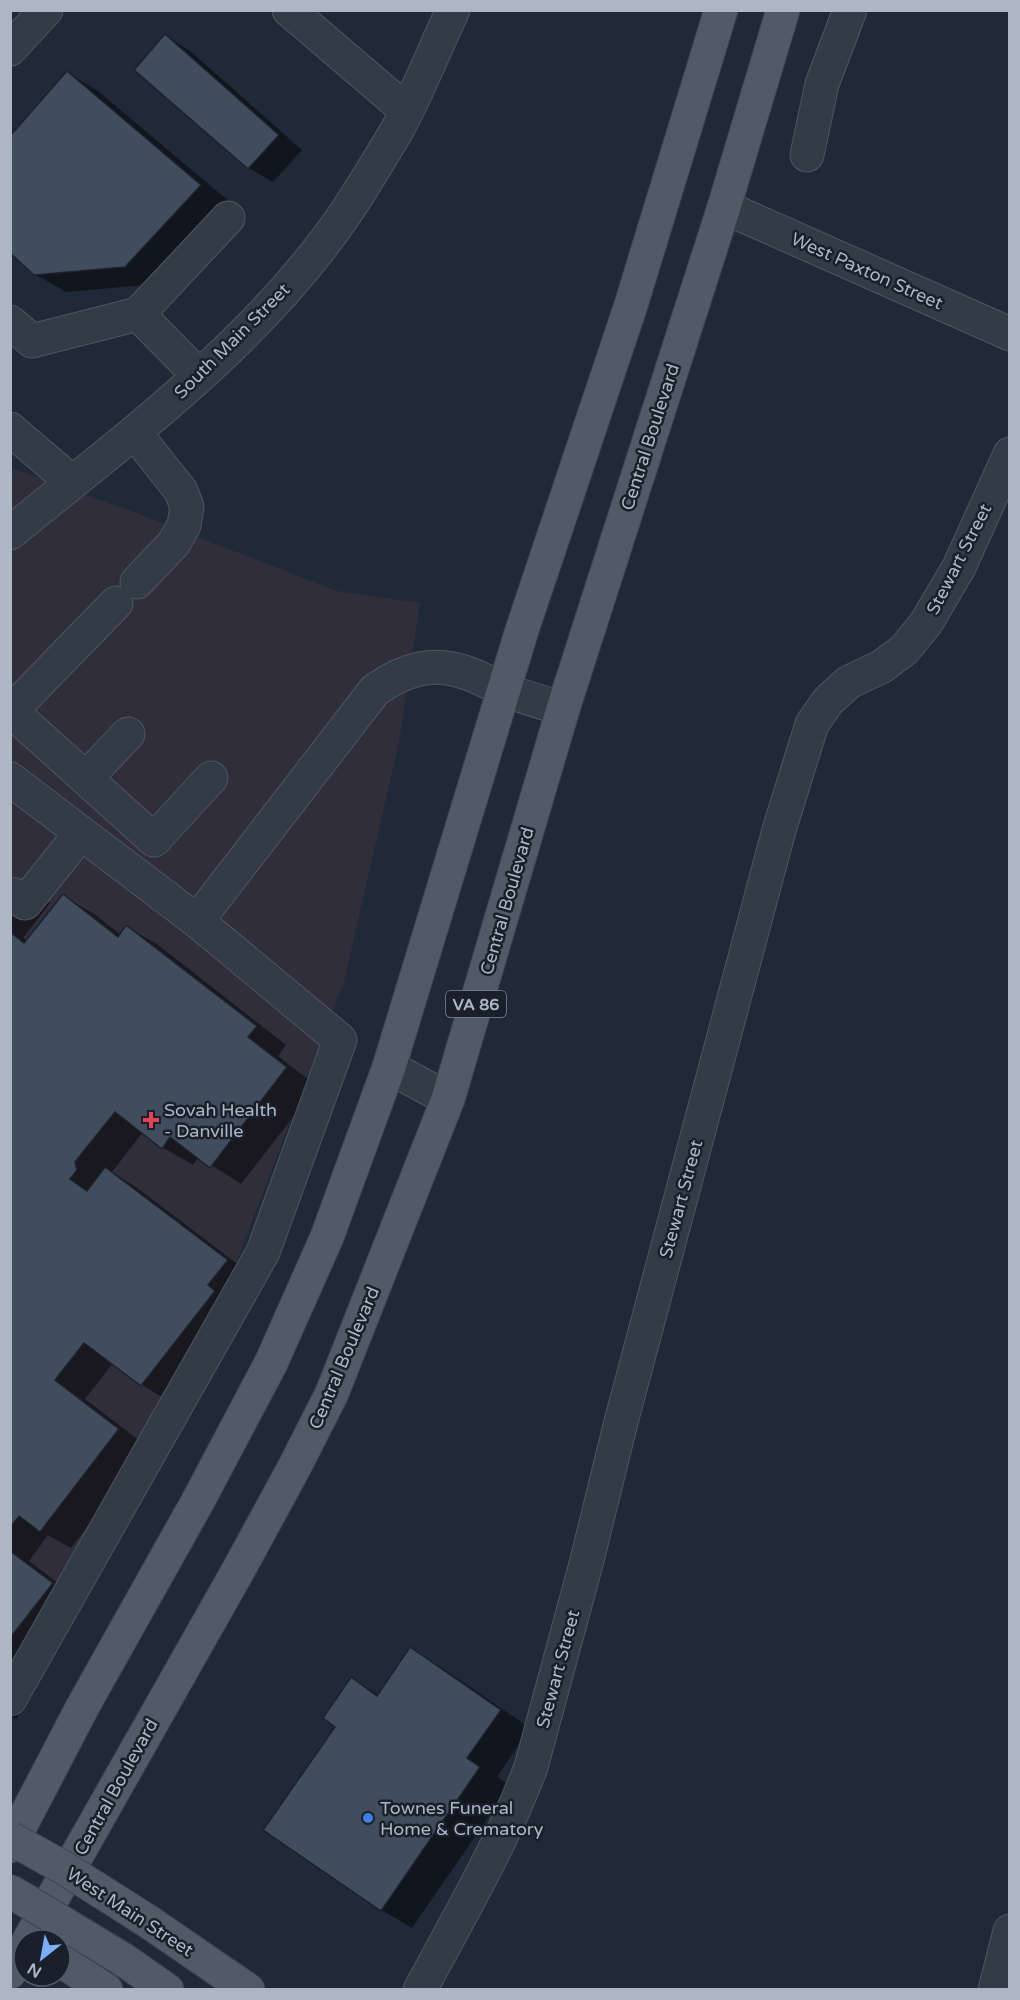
<svg xmlns="http://www.w3.org/2000/svg" width="1020" height="2000" viewBox="0 0 1020 2000" font-family="'Varela Round',sans-serif">
<rect width="100%" height="100%" fill="#202937"/>
<path fill="#302e3b" d="M11 468 131 511 337 591 420 603 399 742 344 982 238 1258 11 1674Z"/>
<path fill="#0007" d="M165 36 189 50 302 150 273 182 249 168 137 69Z
M68 73 98 91 231 203 156 284 66 292 35 274Z
M10 874 50 903 23 938 28 941 64 896 94 914 121 935 126 927 157 944 286 1045 278 1056 317 1086 241 1184 199 1157 193 1165 162 1147 143 1132 112 1172 136 1187 257 1279 172 1403 142 1385 113 1363 85 1399 149 1448 71 1548 48 1535 29 1561 83 1602 37 1660 17 1719 10 1717Z
M411 1649 441 1667 530 1728 497 1777 510 1786 412 1928 382 1910 266 1830 337 1726 351 1679 379 1695Z"/>
<path fill="#414c5c" stroke="#1b222e" stroke-width="1.5" d="M165 34 279 135 248 169 134 70Z
M67 71 201 185 125 267 34 275 10 253V136Z
M63 894 118 937 126 925 257 1026 248 1037 287 1067 210 1168 170 1137 162 1149 115 1112 75 1162 77 1170 70 1179 87 1191 105 1167 228 1260 208 1285 215 1291 141 1386 84 1343 55 1380 119 1429 40 1532 19 1516 10 1528V932L24 943Z
M10 1551 53 1583 10 1638Z
M410 1647 501 1710 467 1758 480 1767 381 1911 263 1830 335 1727 323 1718 351 1677 377 1696Z"/>
<g fill="none" stroke-linecap="round" stroke-linejoin="round">
<defs>
<path id="minor" d="M289 10 406 110
M10 49 46 10
M807 155 822 84 850 10
M724 207 1010 334
M138 314 199 376
M10 322 32 341 138 314 228 218
M10 429 72 482
M135 433 181 491 187 507 184 525 174 543 137 582
M10 533C130 435 259 341 347 211 364 185 381 157 397 130 418 92 434 50 453 10
M116 603 11 711 154 840 211 778
M86 778 128 734
M10 779 197 921 340 1040 263 1252 10 1699
M12 894 25 903 81 833
M197 921 375 690C404 670 432 660 467 673 480 677 492 685 505 690 524 697 544 703 563 709
M389 1067 448 1099
M420 1990C459 1917 502 1844 531 1767L586 1564 621 1422 779 830 812 724 828 701 849 682 881 667 904 650 926 623 959 567 1010 454
M995 1990 1010 1931"/>
<path id="major" d="M10 1846 83 1706 198 1501 271 1363 327 1237 389 1067 522 630 631 305 721 10
M149 1922 248 1990
M29 1940 239 1569 295 1466 332 1393 448 1099 563 709 724 207 783 10
M60 1960 106 1990
M124 1960 167 1990
M10 1972 24 1948"/>
</defs>
<use href="#minor" stroke="#4e5662" stroke-width="35"/>
<use href="#major" stroke="#3d4451" stroke-width="35"/>
<use href="#minor" stroke="#333b47" stroke-width="33"/>
<use href="#major" stroke="#515a67" stroke-width="33"/>
<defs>
<path id="major-bridge" d="M10 1838 64 1868 149 1922
M10 1891 124 1960"/>
</defs>
<use href="#major-bridge" stroke="#3d4451" stroke-width="35" stroke-linecap="butt"/>
<use href="#major-bridge" stroke="#515a67" stroke-width="33"/>
</g>
<path fill="#e0444e" stroke="#19202c" stroke-width="2" d="M148 1111h6v6h6v6h-6v6h-6v-6h-6v-6h6z"/>
<circle fill="#3f7fe0" stroke="#19202c" stroke-width="2" cx="368" cy="1818" r="6"/>
<g text-anchor="middle" stroke-width="5" stroke-linejoin="round" paint-order="stroke">
<rect fill="#19202c" stroke="#818996" stroke-width="1.5" x="446" y="991" width="60" height="26" rx="4.5"/>
<g font-size="16" font-weight="bold" fill="#adb6c4">
<text x="476" y="1010">VA 86</text>
</g>
<g font-size="18" fill="#adb6c4" stroke="#19202c">
<text transform="translate(867 271) rotate(24)" y="6">West Paxton Street</text>
<text transform="translate(232 341) rotate(-45)" y="6">South Main Street</text>
<text transform="translate(650 437) rotate(-72)" y="6">Central Boulevard</text>
<text transform="translate(959 559) rotate(-63)" y="6">Stewart Street</text>
<text transform="translate(507 901) rotate(-74)" y="6">Central Boulevard</text>
<text transform="translate(681 1199) rotate(-75)" y="6">Stewart Street</text>
<text transform="translate(344 1358) rotate(-67)" y="6">Central Boulevard</text>
<text transform="translate(558 1669) rotate(-75)" y="6">Stewart Street</text>
<text transform="translate(116 1787) rotate(-61)" y="6">Central Boulevard</text>
<text transform="translate(130 1912) rotate(33)" y="6">West Main Street</text>
</g>
<g font-size="18" fill="#adb6c4" stroke="#19202c" text-anchor="start">
<text x="164" y="1116">Sovah Health<tspan x="164" dy="21">- Danville</tspan></text>
<text x="380" y="1814">Townes Funeral<tspan x="380" dy="21">Home &amp; Crematory</tspan></text>
</g>
</g>
<rect width="1020" height="2000" fill="none" stroke="#adb6c4" stroke-width="24"/>
<g transform="translate(42 1958) rotate(211)"><circle r="28" fill="#19202c" stroke="#545c69" stroke-width="1.5"/>
<path d="M0-4.5L10 22L0 15L-10 22Z" fill="#7fadf8"/>
<text y="-9" font-size="16" font-weight="bold" text-anchor="middle" fill="#adb6c4">N</text>
</g>
</svg>
